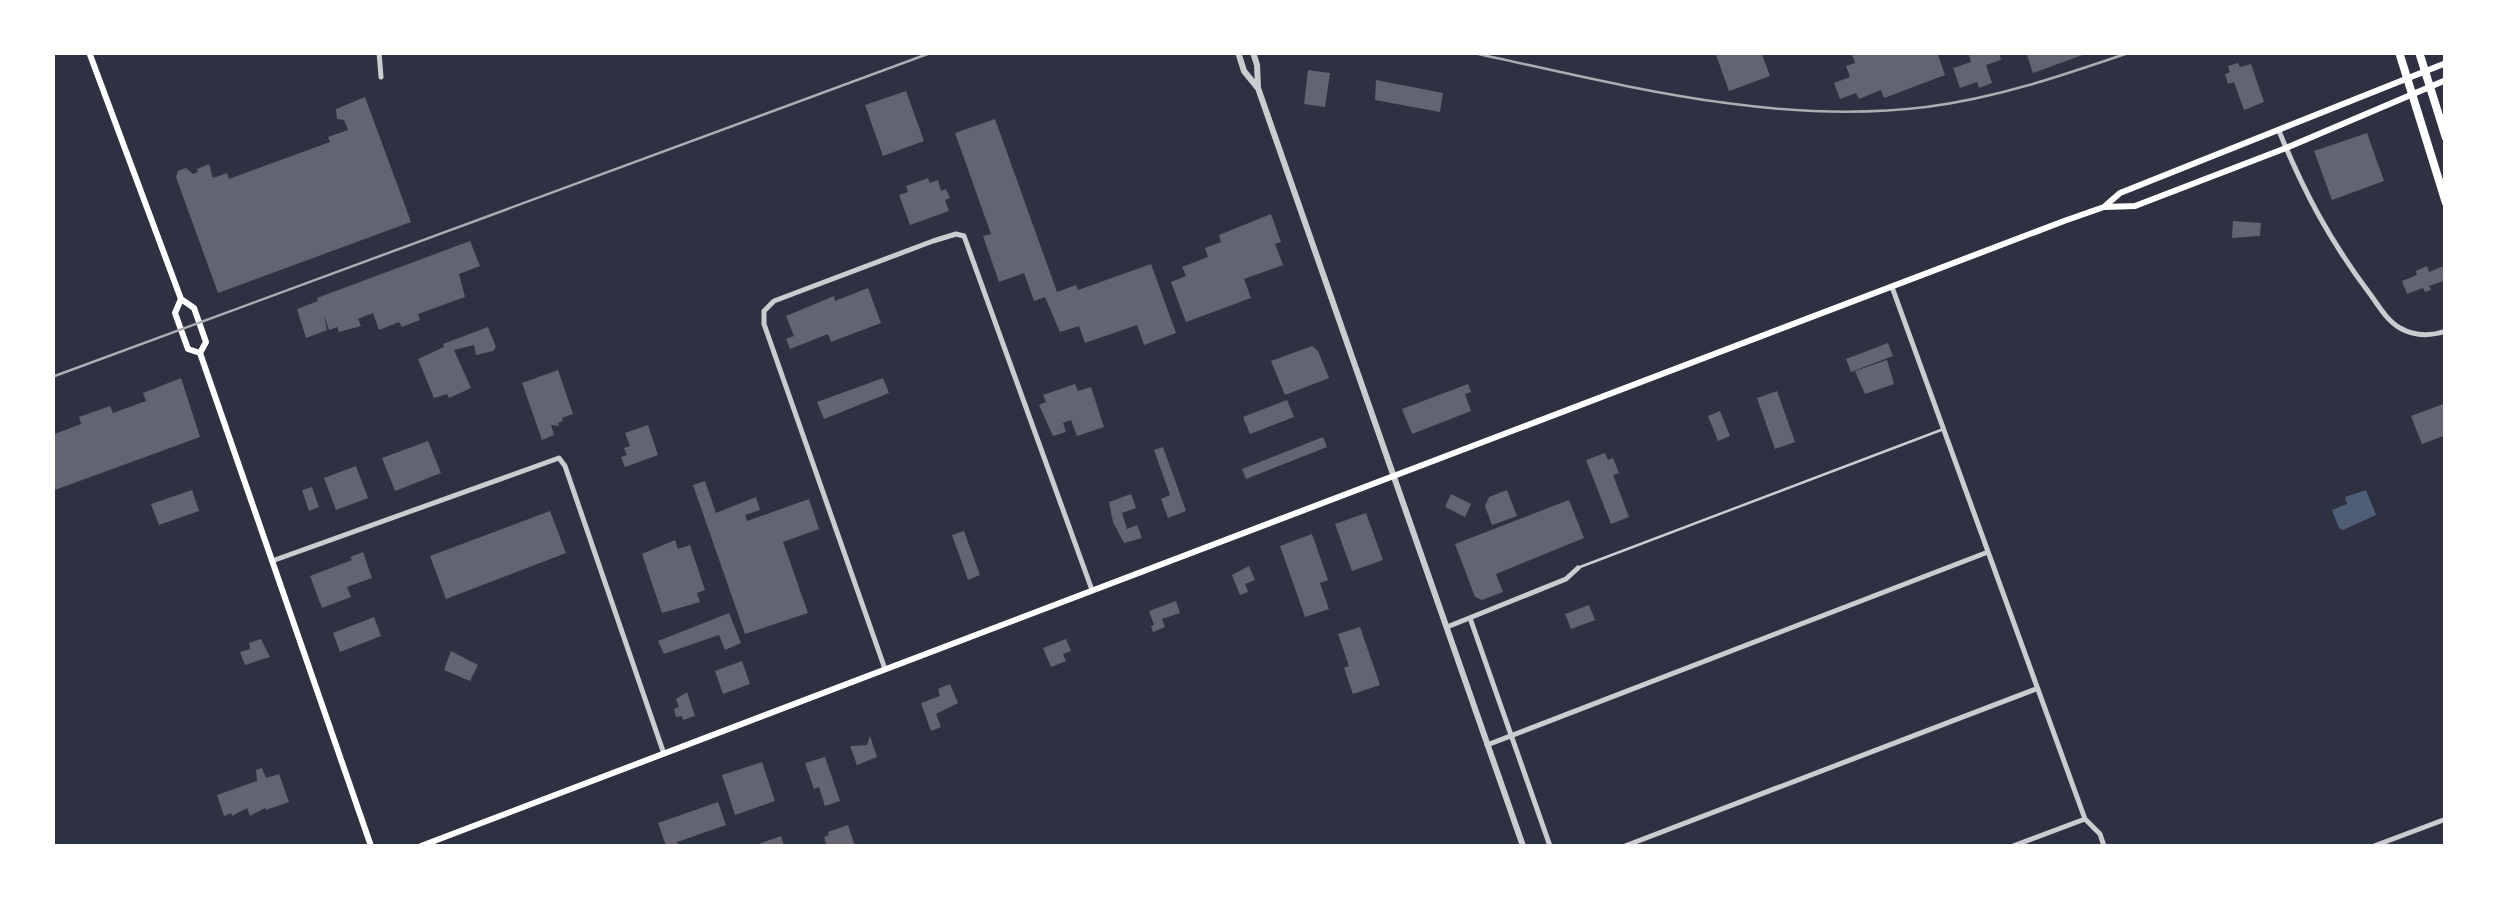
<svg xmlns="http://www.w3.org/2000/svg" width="2498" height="899" viewBox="0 0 2498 899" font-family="Manrope,sans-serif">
<rect width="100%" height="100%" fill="#2d3142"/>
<path fill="#4f5d75" d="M2366 490 2376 515 2343 530 2339 528 2332 510 2347 504 2345 497Z"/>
<path fill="#626471" d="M1715 52H1761L1770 76 1729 91Z
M1851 52H1937L1945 75 1884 98 1881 90 1859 99 1856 93 1840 99 1834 83 1850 77 1846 66 1855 63Z
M1968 52H1999L2001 60 1986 65 1992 83 1979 88 1977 82 1960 88 1953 68 1971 62Z
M2026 52H2088V53L2033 73Z
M2238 63 2240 67 2251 64 2264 102 2244 110 2234 82 2228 84 2225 74 2230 72 2228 66Z
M1308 70 1330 73 1325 107 1304 104Z
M1376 80 1443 93 1440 112 1375 100Z
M906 91 924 141 883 156 865 105Z
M365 97 411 222 218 293 176 177 178 171 186 168 193 174 198 172 197 169 209 164 213 178 227 173 229 179 330 142 328 137 348 130 344 120 337 119 336 109Z
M995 119 1057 292 1076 285 1078 290 1151 264 1176 333 1144 345 1137 325 1085 343 1079 326 1060 332 1045 297 1034 301 1024 273 999 282 983 236 991 234 955 133Z
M2367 133 2384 181 2332 200 2314 151Z
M928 178 930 183 938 180 941 191 946 189 950 198 945 200 949 211 910 225 899 195 908 192 906 186Z
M1271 214 1281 242 1275 244 1283 265 1244 279 1251 298 1186 322 1171 282 1186 276 1182 267 1208 257 1205 248 1221 242 1219 235Z
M2233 221 2261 223 2260 236 2232 238Z
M470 241 480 266 459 274 465 297 418 314 420 320 402 327 399 322 379 330 373 313 358 319 361 326 339 332 337 327 329 330 324 315 327 330 306 338 297 309 318 301 317 298Z
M2427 266 2429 272 2444 266 2446 280 2429 286 2431 290 2425 292 2423 288 2407 294 2402 281 2417 275 2416 271Z
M868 288 881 323 831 342 828 334 790 349 786 339 794 336 786 316 834 296 835 301Z
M488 327 496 347 493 351 476 355 474 345 454 350 471 388 449 398 447 394 434 398 418 359 444 347 443 344Z
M1888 343 1893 356 1851 372 1846 359Z
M1312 346 1318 351 1329 378 1285 395 1271 361Z
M1887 360 1894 384 1865 394 1855 371Z
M558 370 573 414 562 418 563 421 558 423 559 426 551 425 554 435 542 440 522 383Z
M181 378 200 437 52 491V435L81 424 79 417 110 406 113 413 146 401 143 393Z
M883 378 889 393 824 419 817 402Z
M1075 384 1078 391 1091 387 1104 427 1077 436 1071 420 1063 423 1066 432 1053 436 1039 405 1046 402 1043 395Z
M1468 384 1471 392 1465 394 1471 411 1412 434 1402 409Z
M1777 391 1795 442 1775 449 1757 398Z
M1287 400 1294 417 1250 434 1243 417Z
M2446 403V435L2422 444 2411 416Z
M1720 411 1730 436 1718 441 1708 416Z
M648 425 658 455 625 467 621 457 627 455 624 448 630 446 625 433Z
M1323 437 1327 447 1246 479 1242 469Z
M428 441 441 473 395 491 382 458Z
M1163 447 1186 511 1168 518 1161 499 1170 495 1154 450Z
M1605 453 1608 460 1613 458 1619 473 1613 475 1629 517 1611 524 1586 460Z
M356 466 368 498 336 510 324 478Z
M705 481 716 513 756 497 760 510 745 515 747 521 809 499 819 529 783 542 808 613 745 634 693 485Z
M312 487 319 507 309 511 302 490Z
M192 490 199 511 159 525 151 504Z
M1507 490 1517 516 1492 525 1485 506 1489 497Z
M1131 494 1136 508 1122 513 1127 529 1137 525 1142 538 1124 543 1113 522 1109 502Z
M1451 494 1471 504 1465 517 1445 507Z
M1569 500 1584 538 1496 574 1503 592 1482 600 1475 597 1455 544Z
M550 511 566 553 446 599 430 556Z
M1366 513 1383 560 1352 571 1335 524Z
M964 531 980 575 968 580 952 535Z
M1312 534 1328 580 1320 583 1329 609 1305 617 1280 546Z
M675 540 678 549 690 545 705 590 697 593 700 602 662 613 642 554Z
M363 552 372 578 347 587 351 597 322 608 310 576 352 560 350 557Z
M1249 566 1255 580 1245 584 1248 592 1240 595 1232 575Z
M1176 601 1180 613 1162 619 1165 627 1153 632 1151 626 1154 625 1149 611Z
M1589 605 1595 620 1571 629 1565 614Z
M729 613 741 643 725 650 719 635 664 654 658 641Z
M374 617 381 636 340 652 333 633Z
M1360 627 1380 685 1353 694 1344 668 1349 666 1338 634Z
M261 639 270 657 245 665 240 652 250 649 249 643Z
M1066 639 1071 651 1063 654 1066 661 1051 667 1043 648Z
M451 651 478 665 470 681 444 670Z
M742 661 750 684 723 694 715 671Z
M950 684 958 703 936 714 941 727 931 731 921 703 940 696 938 689Z
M687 692 695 716 683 720 682 716 676 717 674 709 679 707 676 699Z
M870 736 877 757 857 765 850 746 867 745Z
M825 757 840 801 825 806 819 787 814 789 805 763Z
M762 762 775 801 735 815 722 775Z
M262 768 266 778 279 774 289 802 266 810 265 808 250 816 247 808 232 816 231 813 224 816 217 795 257 781 256 770Z
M718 802 726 825 677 842 678 846H666L658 823Z
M848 825 855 846H827L824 837 829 835 828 832Z
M781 836 784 846H753Z"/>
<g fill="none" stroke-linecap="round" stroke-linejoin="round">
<path stroke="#caccd0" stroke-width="2.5" d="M1580 567 1941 430"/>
<path stroke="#caccd0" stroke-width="5" d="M379 52 381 77
M2279 131C2304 192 2330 241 2370 294 2379 306 2387 321 2400 328 2414 336 2431 336 2446 331
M1892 287 2085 819 2100 834 2104 846
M272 561 559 458 565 466 664 754
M1470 618 1550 846
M1447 627 1566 579 1578 568
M885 669 764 324V311L774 301 933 241 956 234 964 236 1092 590
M1487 745 1988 552
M1625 846 2036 689
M2013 846 2085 819
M2374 846 2446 819"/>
<path stroke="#caccd0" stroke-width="6" d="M1238 52 1244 71 1257 87
M1253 52 1257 65 1258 88 1523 846"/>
<path stroke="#fff" stroke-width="6" d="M89 52 181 299 194 308 206 342 200 353 371 846
M2105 206 2120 193 2446 63
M181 299 175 313 188 349 200 353
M421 846 2064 221 2104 207 2135 206 2286 148 2446 80"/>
<path stroke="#fff" stroke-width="8" d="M2399 52 2446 203
M2419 52 2446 138"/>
<path stroke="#abadb3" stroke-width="2.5" d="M1469 52C1619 84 1772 126 1926 107 1997 98 2064 75 2131 52
M52 377 933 52"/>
</g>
<rect width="2498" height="899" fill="none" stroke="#ffffff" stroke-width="110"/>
</svg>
